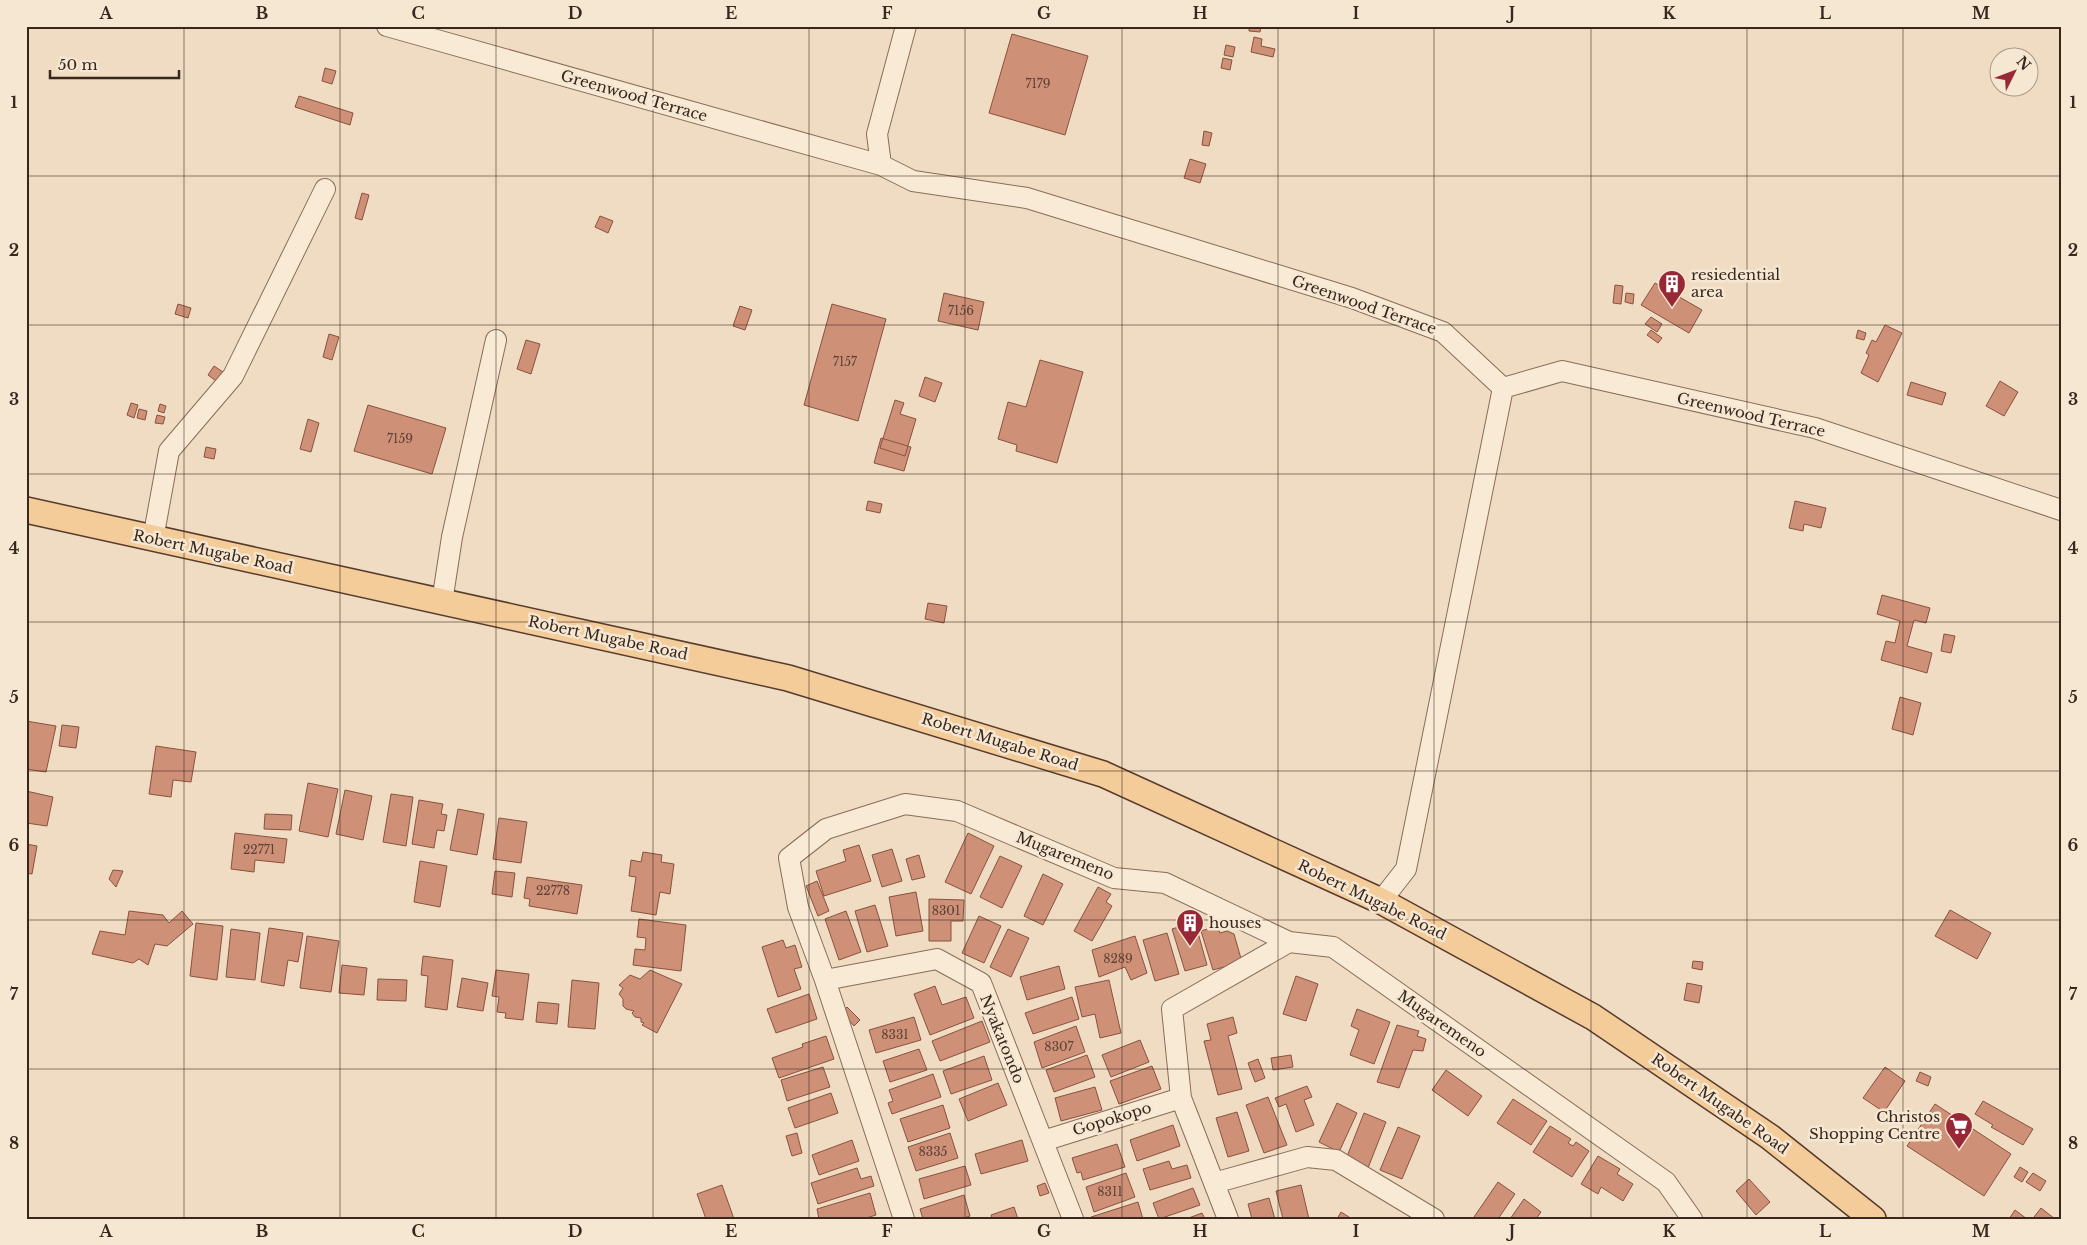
<svg xmlns="http://www.w3.org/2000/svg" width="2087" height="1245" viewBox="0 0 2087 1245" font-family="'Libre Baskerville',serif">
<rect width="100%" height="100%" fill="#efdcc2"/>
<path fill="#ce9077" stroke="#89523e" d="M1249 26H1261L1260 32 1249 31Z
M1012 34 1088 56 1065 135 989 113Z
M1254 37 1262 39 1261 46 1275 49 1273 57 1251 52Z
M1226 45 1235 47 1233 57 1224 55Z
M1223 58 1232 60 1230 70 1221 68Z
M325 68 336 71 332 84 322 81Z
M299 96 353 113 350 125 295 107Z
M1204 131 1212 133 1209 146 1202 145Z
M1190 159 1206 164 1200 183 1184 178Z
M362 193 369 195 362 220 355 218Z
M600 216 613 221 608 233 595 227Z
M1655 283 1702 310 1689 333 1641 305Z
M1615 285 1623 286 1621 304 1613 303Z
M944 293 984 302 978 330 938 321Z
M1626 293 1634 294 1633 304 1625 302Z
M178 304 191 308 188 318 175 314Z
M832 304 886 319 858 421 804 405Z
M740 306 752 310 745 330 733 326Z
M1651 317 1662 324 1657 332 1645 324Z
M1885 325 1902 333 1878 382 1861 373 1869 355 1866 353 1872 340 1876 342Z
M1651 330 1662 338 1658 343 1647 335Z
M1858 330 1866 333 1864 340 1856 338Z
M329 334 339 337 332 360 323 357Z
M526 340 540 344 531 374 517 369Z
M1040 360 1083 372 1057 463 1016 451 1017 445 998 439 1008 402 1026 407Z
M214 366 223 372 216 381 208 375Z
M925 377 942 383 935 402 919 396Z
M2000 381 2018 392 2004 416 1986 406Z
M1911 382 1946 393 1942 405 1907 395Z
M895 400 904 403 900 414 916 419 905 456 880 448Z
M131 403 138 405 134 418 127 415Z
M160 404 166 406 164 413 158 411Z
M368 405 446 428 432 474 354 451Z
M139 409 147 411 145 420 137 418Z
M157 415 165 417 163 424 155 423Z
M308 419 319 423 311 452 300 449Z
M881 438 911 447 904 471 874 463Z
M206 447 216 449 214 459 204 457Z
M868 501 882 504 880 513 866 510Z
M1795 501 1826 508 1821 528 1804 524 1803 531 1789 528Z
M1882 595 1930 608 1926 623 1914 620 1907 646 1932 653 1927 673 1881 660 1886 641 1895 643 1900 621 1877 614Z
M928 603 947 606 944 623 925 619Z
M1944 634 1955 636 1951 653 1941 651Z
M1900 697 1921 703 1913 735 1892 729Z
M26 721 56 726 46 772 26 769Z
M62 725 79 727 76 748 59 746Z
M156 746 196 752 191 782 173 780 171 797 149 794Z
M308 783 338 789 328 837 299 831Z
M345 790 372 796 363 840 336 834Z
M26 791 53 797 47 826 26 823Z
M391 794 413 797 406 846 383 842Z
M419 800 443 804 441 814 447 815 444 831 437 830 434 848 412 844Z
M458 809 484 814 477 855 450 850Z
M265 814 292 815 291 830 264 829Z
M499 818 527 822 521 863 493 859Z
M235 833 287 839 284 863 255 860 254 872 231 869Z
M968 833 994 846 971 894 945 882Z
M26 844 37 846 32 874 26 873Z
M859 845 871 881 824 896 816 871 846 861 843 850Z
M892 849 902 881 882 887 872 855Z
M643 852 662 855 661 862 674 864 670 894 660 892 656 915 631 911 636 877 629 876 631 860 641 862Z
M919 855 925 877 912 880 906 859Z
M1000 856 1022 866 1002 908 980 897Z
M420 861 447 866 440 907 414 902Z
M113 870 123 871 116 887 109 879Z
M495 871 515 873 512 897 492 894Z
M1043 874 1063 884 1043 925 1024 916Z
M527 877 582 885 577 914 529 906 530 899 524 898Z
M817 881 829 911 818 916 806 886Z
M1098 887 1111 894 1106 902 1112 906 1092 941 1074 931Z
M916 892 923 931 896 936 889 897Z
M929 899 964 900 963 921H951V941H929Z
M875 905 888 946 867 952 855 911Z
M1950 910 1991 933 1977 959 1935 936Z
M129 911 163 915 169 923 182 911 193 924 167 946 155 944 148 965 139 959 133 963 92 954 100 931 125 935Z
M846 911 861 952 839 960 825 919Z
M979 916 1001 926 984 963 962 953Z
M639 919 686 925 681 971 633 965 635 949 645 950 646 938 637 937Z
M1195 922 1207 965 1185 971 1172 929Z
M196 923 223 926 217 980 190 976Z
M1217 926 1220 933 1227 931 1234 934 1242 962 1213 970 1201 931Z
M269 928 303 933 298 962 288 960 284 986 261 982Z
M231 929 260 933 255 980 226 977Z
M1008 929 1029 938 1011 977 990 967Z
M1167 933 1179 974 1155 981 1143 940Z
M307 936 339 941 331 992 300 988Z
M1135 936 1147 973 1131 980 1125 967 1099 977 1092 950Z
M783 940 786 948 795 945 802 967 794 969 801 989 778 997 762 947Z
M423 956 453 960 447 1010 425 1007 428 976 421 975Z
M1693 961 1703 962 1702 970 1692 968Z
M342 965 367 968 364 995 339 993Z
M1059 966 1065 989 1027 1000 1020 977Z
M496 970 529 974 523 1020 505 1018 506 1013 497 1012 499 997 492 996Z
M650 970 682 984 657 1033 642 1025 644 1023 641 1022V1018L635 1017 632 1013 634 1011 626 1009 623 1006V999L619 994 623 988 619 985 630 975 640 979Z
M1296 976 1318 984 1306 1021 1283 1014Z
M462 978 488 983 483 1011 457 1007Z
M378 979 407 980 406 1001 377 1000Z
M572 980 599 983 595 1029 568 1027Z
M1109 980 1121 1033 1100 1038 1095 1014 1082 1017 1075 987Z
M1687 983 1702 986 1699 1003 1684 1000Z
M935 986 942 1005 966 997 974 1018 930 1035 914 994Z
M809 994 817 1019 776 1033 767 1009Z
M1072 997 1079 1019 1033 1034 1025 1013Z
M538 1002 559 1004 557 1024 536 1022Z
M847 1007 860 1020 854 1026 842 1012Z
M1357 1009 1390 1022 1374 1064 1350 1055 1359 1030 1351 1026Z
M914 1017 921 1040 876 1053 869 1030Z
M1233 1017 1237 1033 1228 1036 1242 1089 1218 1095 1204 1041 1211 1040 1207 1024Z
M982 1021 990 1042 940 1061 932 1041Z
M1397 1025 1419 1031 1417 1036 1426 1039 1423 1051 1413 1050 1399 1088 1377 1082Z
M1076 1026 1085 1052 1042 1068 1034 1042Z
M826 1036 834 1059 779 1078 772 1058 803 1047 802 1044Z
M1140 1040 1149 1062 1111 1077 1102 1055Z
M919 1049 927 1070 890 1082 883 1061Z
M1087 1055 1095 1077 1054 1092 1046 1070Z
M1291 1055 1293 1067 1273 1070 1271 1058Z
M984 1056 992 1080 951 1094 943 1071Z
M1258 1059 1265 1078 1255 1082 1248 1063Z
M1152 1066 1161 1089 1119 1104 1110 1081Z
M823 1067 830 1087 787 1101 781 1080Z
M1885 1067 1905 1081 1884 1112 1863 1098Z
M1446 1070 1482 1096 1468 1116 1432 1090Z
M1920 1072 1931 1077 1928 1086 1916 1081Z
M933 1074 941 1097 892 1114 888 1103 893 1101 889 1090Z
M998 1083 1007 1105 968 1121 959 1099Z
M1307 1086 1312 1097 1304 1100 1314 1125 1296 1132 1286 1104 1279 1107 1275 1098Z
M1095 1087 1102 1110 1061 1121 1055 1098Z
M831 1093 838 1113 795 1128 788 1108Z
M1268 1097 1287 1145 1264 1153 1246 1105Z
M1513 1099 1547 1121 1531 1145 1497 1123Z
M1983 1101 2033 1129 2023 1145 1991 1127 1993 1125 1975 1114Z
M1337 1103 1357 1113 1339 1152 1319 1142Z
M1935 1104 2011 1154 1984 1196 1907 1146Z
M943 1105 950 1128 908 1142 900 1119Z
M1237 1112 1249 1151 1228 1157 1216 1118Z
M1364 1113 1386 1122 1368 1168 1346 1159Z
M1173 1125 1180 1146 1137 1161 1130 1140Z
M1550 1126 1571 1139 1568 1143 1573 1146 1576 1142 1589 1151 1572 1177 1533 1152Z
M1398 1127 1420 1136 1402 1179 1380 1170Z
M797 1133 802 1153 792 1156 786 1136Z
M950 1133 958 1158 916 1171 908 1147Z
M852 1140 859 1161 819 1175 812 1155Z
M1022 1140 1028 1161 981 1174 975 1154Z
M1117 1144 1125 1167 1083 1180 1081 1172 1077 1173 1072 1158Z
M1598 1156 1620 1169 1617 1174 1633 1184 1623 1201 1601 1187 1598 1194 1581 1184Z
M1169 1161 1172 1169 1187 1165 1191 1178 1150 1190 1143 1169Z
M965 1166 971 1185 924 1199 919 1179Z
M2020 1167 2028 1172 2022 1182 2014 1177Z
M857 1168 861 1179 871 1176 874 1186 818 1204 811 1183Z
M1126 1173 1135 1197 1094 1212 1086 1187Z
M2033 1173 2046 1181 2040 1191 2026 1182Z
M1749 1179 1770 1202 1756 1215 1736 1191Z
M1498 1182 1515 1194 1498 1219H1476L1474 1217Z
M1045 1183 1049 1193 1040 1196 1037 1186Z
M722 1185 734 1219H706L697 1194Z
M1301 1185 1309 1219H1283L1276 1191Z
M1193 1188 1200 1205 1159 1219 1153 1203Z
M870 1193 876 1215 863 1219H819L817 1209Z
M964 1195 970 1216 961 1219H923L920 1209Z
M1269 1198 1275 1219H1252L1248 1204Z
M1524 1199 1541 1212 1536 1219H1510Z
M1138 1202 1143 1219H1091V1217Z
M1014 1207 1018 1219H992L991 1215Z
M2041 1208 2055 1219H2037L2034 1217Z
M2015 1210 2027 1219H2009Z
M1341 1212 1349 1217 1348 1219H1337Z
M1202 1213 1205 1219H1186Z"/>
<g fill="none" stroke-linecap="round" stroke-linejoin="round">
<defs>
<path id="minor" d="M387 26 881 165 913 181 1027 198 1352 298 1443 332 1503 388
M881 165 877 134 906 26
M1503 388 1562 371 1815 428 2061 510
M153 539 169 451 233 376 325 189
M442 602 452 537 496 340
M1381 901 1406 869 1503 388
M825 980 937 959 981 983 1073 1219
M1043 1141 1181 1098
M1214 1183 1307 1157 1336 1160 1434 1219
M904 1219 825 980 798 907 789 858 826 829 905 804 957 811 1114 878 1165 883 1289 942 1333 947 1666 1182 1692 1219
M1228 1219 1181 1098 1172 1009 1289 942"/>
<path id="major" d="M26 510 788 678 1103 774 1381 901 1593 1017 1770 1137 1873 1219"/>
</defs>
<use href="#minor" stroke="#896d59" stroke-width="22"/>
<use href="#major" stroke="#573b2d" stroke-width="28"/>
<use href="#minor" stroke="#f9ead6" stroke-width="20"/>
<use href="#major" stroke="#f3cc99" stroke-width="25"/>
</g>
<path fill="none" stroke="#39271d" stroke-width="1" stroke-opacity="0.55" d="M184 26V1219M340 26V1219M496 26V1219M653 26V1219M809 26V1219M965 26V1219M1122 26V1219M1278 26V1219M1434 26V1219M1591 26V1219M1747 26V1219M1903 26V1219M26 176H2061M26 325H2061M26 474H2061M26 622H2061M26 771H2061M26 920H2061M26 1069H2061"/>
<defs>
<symbol id="building-pin" viewBox="-11 -11 22 30"><path d="M0 17L-7.5 6A9.5 9.5 0 1 1 7.5 6Z" fill="#992837" stroke="#f6e7d2"/><path d="M-4-6H4V6H1V3H-1V6H-4ZM-2.5-4.3h1.7v1.8h-1.7ZM.8-4.3h1.7v1.8H.8ZM-2.5-1h1.7V.8h-1.7ZM.8-1h1.7V.8H.8Z" fill="#fff"/></symbol>
<symbol id="supermarket-pin" viewBox="-11 -11 22 30"><path d="M0 17L-7.5 6A9.5 9.5 0 1 1 7.5 6Z" fill="#992837" stroke="#f6e7d2"/><path d="M-6-5.5h2.5l.6 2H6L4.5 2H-2.5L-4.4-4H-6ZM-1.5 3.2a1.3 1.3 0 1 0 .1 0ZM3 3.2a1.3 1.3 0 1 0 .1 0Z" fill="#fff"/></symbol>
</defs>
<g fill-rule="evenodd">
<use href="#building-pin" x="1656" y="268" width="32" height="43"/>
<use href="#building-pin" x="1174" y="907" width="32" height="43"/>
<use href="#supermarket-pin" x="1943" y="1110" width="32" height="43"/>
</g>
<g text-anchor="middle" stroke-width="5" stroke-linejoin="round" paint-order="stroke">
<g font-size="12" fill="#5e4134">
<text x="1038" y="88">7179</text>
<text x="961" y="315">7156</text>
<text x="845" y="366">7157</text>
<text x="400" y="443">7159</text>
<text x="259" y="854">22771</text>
<text x="553" y="895">22778</text>
<text x="946" y="915">8301</text>
<text x="1118" y="963">8289</text>
<text x="895" y="1039">8331</text>
<text x="1059" y="1051">8307</text>
<text x="933" y="1156">8335</text>
<text x="1110" y="1196">8311</text>
</g>
<g font-size="15" fill="#39271d" stroke="#f6e7d2">
<text transform="translate(634 96) rotate(16)" y="5">Greenwood Terrace</text>
<text transform="translate(1364 305) rotate(19)" y="5">Greenwood Terrace</text>
<text transform="translate(1751 415) rotate(13)" y="5">Greenwood Terrace</text>
<text transform="translate(213 552) rotate(12)" y="5">Robert Mugabe Road</text>
<text transform="translate(608 638) rotate(12)" y="5">Robert Mugabe Road</text>
<text transform="translate(1000 742) rotate(17)" y="5">Robert Mugabe Road</text>
<text transform="translate(1065 856) rotate(22)" y="5">Mugaremeno</text>
<text transform="translate(1372 900) rotate(26)" y="5">Robert Mugabe Road</text>
<text transform="translate(1442 1024) rotate(35)" y="5">Mugaremeno</text>
<text transform="translate(1002 1039) rotate(68)" y="5">Nyakatondo</text>
<text transform="translate(1720 1104) rotate(35)" y="5">Robert Mugabe Road</text>
<text transform="translate(1112 1119) rotate(-17)" y="5">Gopokopo</text>
</g>
<g font-size="15" fill="#39271d" stroke="#f6e7d2" text-anchor="start">
<text x="1691" y="280">resiedential<tspan x="1691" dy="17">area</tspan></text>
<text x="1209" y="928">houses</text>
<text x="1940" y="1122" text-anchor="end">Christos<tspan x="1940" dy="17">Shopping Centre</tspan></text>
</g>
</g>
<rect width="2087" height="1245" fill="none" stroke="#f6e7d2" stroke-width="55"/>
<g transform="translate(2014 72) rotate(48)"><circle r="24" fill="#f6e7d2" stroke="#aa9a8a"/>
<path d="M0-4L9 19L0 12L-9 19Z" fill="#992837"/>
<text y="-8" font-size="14" font-weight="bold" text-anchor="middle" fill="#39271d">N</text>
</g>
<path d="M50 70v8h129v-8" fill="none" stroke="#39271d" stroke-width="2.5"/>
<text x="58" y="70" font-size="15" fill="#39271d" stroke="#f6e7d2" stroke-width="4" paint-order="stroke">50 m</text>
<rect x="28" y="28" width="2032" height="1190" fill="none" stroke="#39271d" stroke-width="2"/>
<g font-size="16" text-anchor="middle" font-weight="bold" fill="#39271d">
<text x="106" y="19">A</text>
<text x="262" y="19">B</text>
<text x="418" y="19">C</text>
<text x="575" y="19">D</text>
<text x="731" y="19">E</text>
<text x="887" y="19">F</text>
<text x="1044" y="19">G</text>
<text x="1200" y="19">H</text>
<text x="1356" y="19">I</text>
<text x="1512" y="19">J</text>
<text x="1669" y="19">K</text>
<text x="1825" y="19">L</text>
<text x="1981" y="19">M</text>
<text x="14" y="108">1</text>
<text x="2073" y="108">1</text>
<text x="14" y="256">2</text>
<text x="2073" y="256">2</text>
<text x="14" y="405">3</text>
<text x="2073" y="405">3</text>
<text x="14" y="554">4</text>
<text x="2073" y="554">4</text>
<text x="14" y="703">5</text>
<text x="2073" y="703">5</text>
<text x="14" y="851">6</text>
<text x="2073" y="851">6</text>
<text x="14" y="1000">7</text>
<text x="2073" y="1000">7</text>
<text x="14" y="1149">8</text>
<text x="2073" y="1149">8</text>
<text x="106" y="1237">A</text>
<text x="262" y="1237">B</text>
<text x="418" y="1237">C</text>
<text x="575" y="1237">D</text>
<text x="731" y="1237">E</text>
<text x="887" y="1237">F</text>
<text x="1044" y="1237">G</text>
<text x="1200" y="1237">H</text>
<text x="1356" y="1237">I</text>
<text x="1512" y="1237">J</text>
<text x="1669" y="1237">K</text>
<text x="1825" y="1237">L</text>
<text x="1981" y="1237">M</text>
</g>
</svg>
